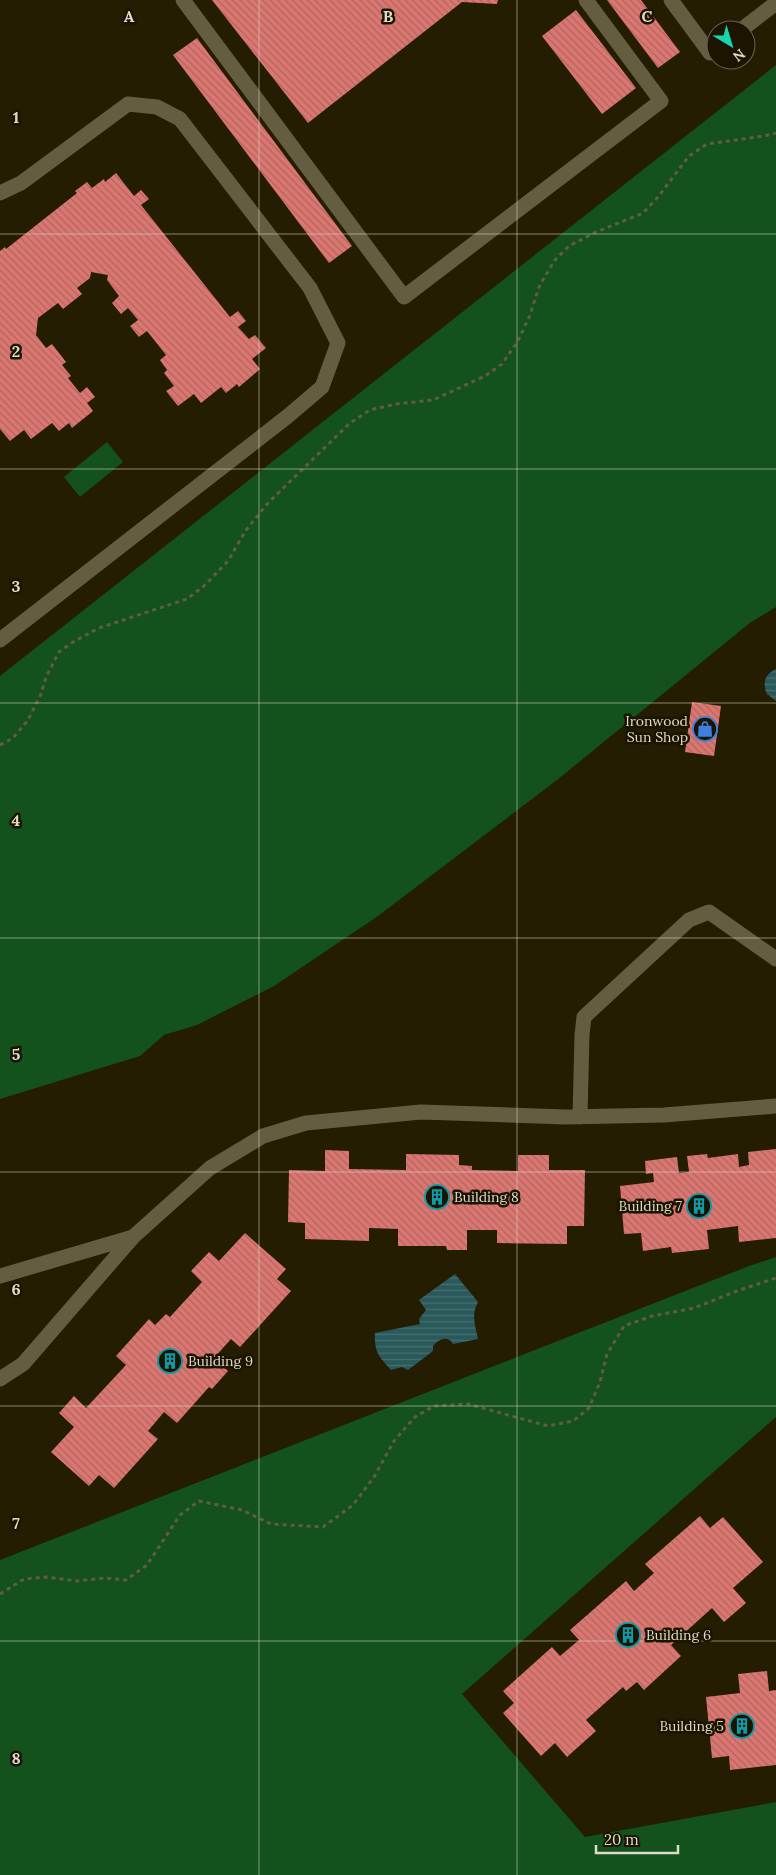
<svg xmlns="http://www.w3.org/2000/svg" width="776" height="1875" viewBox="0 0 776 1875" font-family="Lora,serif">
<defs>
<pattern id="water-rules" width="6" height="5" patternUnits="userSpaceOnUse" patternTransform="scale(1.25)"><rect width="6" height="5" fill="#2a595c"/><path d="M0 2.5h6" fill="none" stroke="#487072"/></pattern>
<pattern id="building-back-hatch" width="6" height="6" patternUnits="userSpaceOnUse" patternTransform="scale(1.25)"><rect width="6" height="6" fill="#dc7670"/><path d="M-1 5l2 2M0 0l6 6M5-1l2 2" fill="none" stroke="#ae6661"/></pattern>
</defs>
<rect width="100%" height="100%" fill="#241d01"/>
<path fill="#13511d" d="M776 65V607L751 622 557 780 378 916 274 986 197 1025 164 1035 140 1056 0 1099V676Z
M107 442 123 462 80 497 64 477Z
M776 1257V1417L462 1694 585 1837 776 1802V1875H0V1560L749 1266Z"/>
<path fill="url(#water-rules)" d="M776 669V701L767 694C762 683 765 674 776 669Z
M455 1274 478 1302C471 1314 475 1325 478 1339L453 1344C448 1335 439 1339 433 1346V1351L408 1370 402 1367 391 1370C379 1357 374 1352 375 1333L420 1324 419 1319 426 1310 419 1300Z"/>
<path fill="url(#building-back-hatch)" d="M212 0H498L497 4 462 2 308 123Z
M607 0H641L680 52 658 68Z
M576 10 636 88 602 114 542 36Z
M197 38 352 246 329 263 173 55Z
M116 173 134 196 141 190 149 199 141 205 230 317 238 311 246 321 238 327 249 339 255 335 266 348 252 359 260 369 239 387 237 384 226 393 221 387 201 403 194 394 178 406 166 391 174 386 164 373 167 370 160 360 166 355 147 331 139 337 130 326 138 320 128 308 121 314 112 303 119 296 107 280 108 275 91 272 90 278 77 288 82 294 63 309 58 303 38 318 36 335 46 348 52 344 66 362 62 365 71 376 68 378 80 393 87 387 95 397 87 403 93 411 72 428 69 423 59 431 52 423 31 439 24 430 10 441 0 429V251L5 247 6 249 77 193 75 191 87 182 92 188 104 179 105 182Z
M692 702 721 706 714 756 685 752Z
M776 1149V1238L739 1242 738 1226 707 1230 709 1249 672 1253 671 1247 643 1251 641 1233 624 1234 620 1186 654 1182 653 1173 646 1174 645 1161 677 1157 679 1173 689 1172 687 1156 707 1154 708 1158 738 1154 739 1167 749 1165 748 1152Z
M325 1150 349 1151V1169L406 1170V1154L459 1155V1165L472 1166V1170L518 1171V1155H549V1170H585L584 1226H567V1244L497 1243V1230H467V1250H447L446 1246H398V1229L369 1228V1241L305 1239V1223L288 1222 289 1170 325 1171Z
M245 1233 286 1269 277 1279 291 1291 240 1347 231 1339 214 1358 228 1371 212 1389 209 1387 177 1423 164 1412 148 1431 158 1439 114 1488 99 1475 89 1486 51 1452 74 1427 59 1413 74 1396 86 1408 126 1365 116 1356 149 1319 155 1325 166 1314 170 1317 202 1282 191 1271 209 1252 219 1261Z
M700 1516 710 1528 723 1517 763 1562 733 1588 746 1603 724 1622 712 1608 671 1645 681 1656 644 1690 637 1682 626 1691 623 1687 586 1720 596 1731 567 1757 555 1743 541 1756 503 1713 514 1703 503 1691 552 1647 560 1656 579 1640 570 1630 626 1581 634 1591 654 1573 645 1564Z
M767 1671 769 1691 776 1690V1765L730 1770 729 1756 712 1758 706 1697 740 1693 738 1674Z"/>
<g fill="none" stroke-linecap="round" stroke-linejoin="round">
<path stroke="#625c44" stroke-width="3" stroke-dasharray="4 4" stroke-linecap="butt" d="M0 745 13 738 28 720 41 694 46 677 59 652 73 642 99 628 187 599 205 585 228 561 246 530 268 503 350 423 370 410 396 404 433 400 485 376 502 364 518 341 530 315 539 287 554 261 569 246 594 233 643 213 658 197 689 156 707 144 764 136 776 133
M0 1594 24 1579 46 1577 76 1581 105 1578 126 1580 147 1565 180 1515 199 1501 242 1510 271 1524 323 1527 353 1505 374 1477 394 1441 415 1417 434 1406 468 1404 548 1426 573 1421 589 1408 600 1382 607 1354 624 1326 652 1316 694 1308 737 1291 776 1278"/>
<path stroke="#645d3f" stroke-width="15" d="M183 0 404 297 661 101 586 0
M671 0 710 53 716 49
M741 30 776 3
M0 193 21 183 128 104 157 107 180 119 310 288 338 343 322 387 288 416 0 640
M580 1117 582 1035 584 1017 689 920 709 912 776 959
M0 1276 133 1237
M0 1379 23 1364 133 1237 210 1168 263 1136 306 1123 421 1112 565 1117 664 1115 776 1106"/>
</g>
<path fill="none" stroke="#dfdbca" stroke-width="1" stroke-opacity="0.55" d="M259 0V1875M517 0V1875M0 234H776M0 469H776M0 703H776M0 938H776M0 1172H776M0 1406H776M0 1641H776"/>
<defs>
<symbol id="shop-ring" viewBox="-11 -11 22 22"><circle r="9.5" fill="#1b1400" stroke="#3f7fe0" stroke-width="1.5"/><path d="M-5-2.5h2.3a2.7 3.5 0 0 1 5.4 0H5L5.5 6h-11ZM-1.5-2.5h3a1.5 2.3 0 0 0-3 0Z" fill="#3f7fe0"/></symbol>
<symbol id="building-ring" viewBox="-11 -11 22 22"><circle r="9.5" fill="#1b1400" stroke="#0f9aa8" stroke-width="1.5"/><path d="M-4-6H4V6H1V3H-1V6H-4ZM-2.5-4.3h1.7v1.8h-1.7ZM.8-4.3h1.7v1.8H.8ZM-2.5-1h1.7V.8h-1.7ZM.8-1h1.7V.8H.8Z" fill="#0f9aa8"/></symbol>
</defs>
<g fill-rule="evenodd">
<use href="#shop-ring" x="691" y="715" width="28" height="28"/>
<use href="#building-ring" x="423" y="1183" width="28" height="28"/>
<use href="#building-ring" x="685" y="1192" width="28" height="28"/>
<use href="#building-ring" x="156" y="1347" width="28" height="28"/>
<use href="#building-ring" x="614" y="1621" width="28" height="28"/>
<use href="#building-ring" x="728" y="1712" width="28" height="28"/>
</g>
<g text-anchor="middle" stroke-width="5" stroke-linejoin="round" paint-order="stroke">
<g font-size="14" fill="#dfdbca" stroke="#1b1400" text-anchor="end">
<text x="688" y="726">Ironwood<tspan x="688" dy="16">Sun Shop</tspan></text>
<text x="454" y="1202" text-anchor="start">Building 8</text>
<text x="682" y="1211">Building 7</text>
<text x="188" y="1366" text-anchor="start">Building 9</text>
<text x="646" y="1640" text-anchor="start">Building 6</text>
<text x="724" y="1731">Building 5</text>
</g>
</g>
<g font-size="16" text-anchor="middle" font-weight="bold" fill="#dfdbca" stroke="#1b1400" stroke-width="5" stroke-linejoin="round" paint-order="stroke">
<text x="129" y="22">A</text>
<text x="388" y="22">B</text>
<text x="647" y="22">C</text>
<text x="16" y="123">1</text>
<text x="16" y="357">2</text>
<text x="16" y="592">3</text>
<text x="16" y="826">4</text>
<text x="16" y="1060">5</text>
<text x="16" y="1295">6</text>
<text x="16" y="1529">7</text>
<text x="16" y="1764">8</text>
</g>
<g transform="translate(731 45) rotate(142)"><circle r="24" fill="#1b1400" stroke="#696451"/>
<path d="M0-4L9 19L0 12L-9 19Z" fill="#1ad5b2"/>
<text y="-8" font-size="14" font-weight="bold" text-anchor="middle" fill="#dfdbca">N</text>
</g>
<path d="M596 1845v8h82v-8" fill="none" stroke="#dfdbca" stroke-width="2.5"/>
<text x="604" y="1845" font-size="15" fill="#dfdbca" stroke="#1b1400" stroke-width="4" paint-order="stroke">20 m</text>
</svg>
